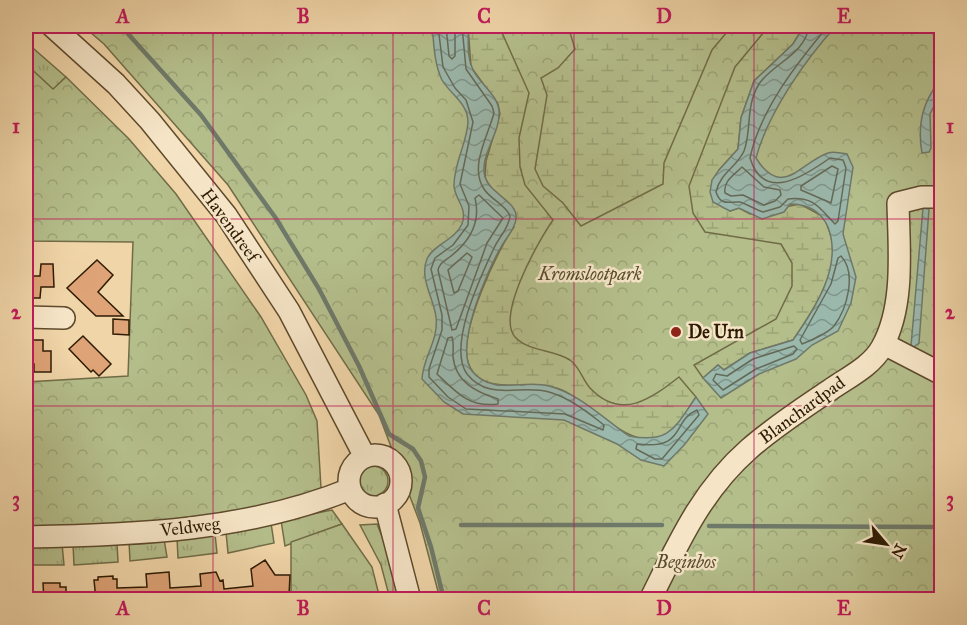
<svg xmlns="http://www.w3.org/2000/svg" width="967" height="625" viewBox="0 0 967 625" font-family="'IM FELL Great Primer',serif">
<defs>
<pattern id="grass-tufts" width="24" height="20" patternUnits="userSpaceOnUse" patternTransform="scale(1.5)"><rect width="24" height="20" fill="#b4be8b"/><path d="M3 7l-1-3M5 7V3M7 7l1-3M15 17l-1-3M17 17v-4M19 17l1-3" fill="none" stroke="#9ba376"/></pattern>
<pattern id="forest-crowns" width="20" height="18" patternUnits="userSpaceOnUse" patternTransform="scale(1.5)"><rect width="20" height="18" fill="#b4be8b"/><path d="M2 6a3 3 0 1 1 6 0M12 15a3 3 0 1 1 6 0" fill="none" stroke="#9ba376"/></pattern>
<pattern id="wetland-marsh" width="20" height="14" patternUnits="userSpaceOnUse" patternTransform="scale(1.5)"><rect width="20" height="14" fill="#b4be8b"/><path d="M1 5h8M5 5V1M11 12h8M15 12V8" fill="none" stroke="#9ba376"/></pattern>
<pattern id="water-waves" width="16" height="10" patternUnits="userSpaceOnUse" patternTransform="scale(1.5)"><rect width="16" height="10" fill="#9bb8ad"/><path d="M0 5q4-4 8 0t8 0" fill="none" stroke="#7f958b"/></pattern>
</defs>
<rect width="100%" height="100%" fill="#f0d5a8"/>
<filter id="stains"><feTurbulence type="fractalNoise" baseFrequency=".00333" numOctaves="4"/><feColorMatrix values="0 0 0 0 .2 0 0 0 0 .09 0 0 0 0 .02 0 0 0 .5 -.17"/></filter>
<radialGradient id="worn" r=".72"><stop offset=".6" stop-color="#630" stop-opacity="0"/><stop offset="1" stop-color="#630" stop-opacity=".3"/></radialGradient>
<path fill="url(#grass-tufts)" stroke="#716c47" stroke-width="1.5" d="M26 42 66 77 53 90 26 64Z
M358 481a15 15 0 1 1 30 0a15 15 0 1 1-30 0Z
M332 510 342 524 285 546 281 520Z
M271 523 274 543 228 553 226 532Z
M377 524 392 561 400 599H390L381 565 360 525Z
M215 534 217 553 178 558 177 538Z
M164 539 167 557 130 561 129 541Z
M117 543 118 562 74 565 73 544Z
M26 544H62L64 565H26Z"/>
<path fill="url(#forest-crowns)" stroke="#716c47" stroke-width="1.5" d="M83 26H941V599H440L420 523 379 415 228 185 104 44Z
M26 64 53 89 66 77 129 139 176 194 261 317 306 395 317 421 321 488C229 528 124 525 26 530V382L128 376 133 242 26 241Z
M342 524 372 567 380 599H291V542Z"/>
<path fill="url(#wetland-marsh)" stroke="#716c47" stroke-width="1.5" d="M468 26H499L529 93 519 138 520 167 525 185 553 220C539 240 496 315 515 337 529 352 553 349 570 360 580 367 583 381 591 389 622 421 652 398 679 377L696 397C687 410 676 433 661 438 631 449 591 406 566 392 542 379 516 390 490 383 480 380 471 373 468 362 458 334 497 250 514 227L485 178 486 161 500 114 498 104 471 67Z
M568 26H732L712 50 664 163 663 184 581 226 563 203 543 186 535 169 547 95 541 78 558 68 575 49Z
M769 26H804L793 44 754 81 741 118 738 149 719 170 730 211 739 208 750 214 800 204 824 217C828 227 833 238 833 249 834 280 810 315 793 340L750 353 724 370 718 365 703 378 694 365 776 319 792 286V263L781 244 705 232 693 213 689 186 735 67Z"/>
<path fill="url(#water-waves)" stroke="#6f7969" stroke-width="1.5" d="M432 26H468C469 40 466 56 473 70 480 84 498 95 499 111 501 133 479 155 485 177 490 194 519 202 516 219 515 229 506 238 501 247 487 271 454 347 472 371 492 396 524 379 549 386 580 394 604 419 629 436 670 444 675 427 696 397L708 414 685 444 664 466 641 460 617 444 564 420 463 414 444 402 422 379C423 357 439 340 436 317 434 299 419 278 427 259 433 245 455 240 462 224 468 207 454 199 454 185 454 163 467 143 468 122 468 103 450 94 442 80 434 64 434 43 432 26Z
M804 26H836C805 60 768 113 756 158 782 200 801 162 828 153 833 151 842 153 847 154L853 167 843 234 856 277 851 303 838 331 812 345 796 359 759 374 721 398 703 378 718 365 724 370 750 353 793 340C815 309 843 266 828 227 821 211 807 204 790 204L784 212 762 219 739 208 730 211 724 208 713 202 710 192 712 180 719 170 738 149 741 118 754 81 793 44Z
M941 80V93L930 114 931 148 929 152 922 153C917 125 922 101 941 80Z
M923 208 929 209 919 343 914 347 911 346Z"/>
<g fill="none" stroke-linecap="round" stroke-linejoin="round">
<path stroke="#646a58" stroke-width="1.5" d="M438 26 443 67 455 88 466 100 473 122 460 184 469 206 468 225 453 245 435 258 431 269 442 315V330L429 369V377L448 397 466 409 565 414 603 430 604 425C587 412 570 398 549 392 521 384 489 402 467 374 447 346 481 276 494 248 499 237 509 228 510 216 506 205 491 200 484 189 469 167 488 136 494 113L492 106 466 69 462 26
M446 26 449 56 452 59 455 56V26
M809 26C805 55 773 63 759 84 745 107 752 130 744 151 737 167 720 173 716 192 721 207 730 201 740 202 747 204 756 210 763 212L780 207 788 199C815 196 820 209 835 224L838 221 846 168 843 160 830 158C806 175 764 204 750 158 760 110 797 63 828 26
M832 166 838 169 831 203 801 190V186Z
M742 167 764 187 780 190 781 195 775 201 764 205 743 195 731 196 725 193C723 181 734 175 742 167Z
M479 195 503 218 487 243 456 329 452 330 438 270C440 262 445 261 451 256 470 241 481 222 475 198Z
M467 253 472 257 458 291 454 293 448 270Z
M841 256C857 273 847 309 834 326 828 333 810 341 802 344L800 340 831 284 838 258Z
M452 337C454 343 453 349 453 356 455 382 476 392 498 399V404C469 408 456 392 437 374L448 338Z
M794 346 797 349 793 354 756 369 723 390 713 380 716 374 727 376 753 359Z
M697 410 699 415 662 459H655L636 449 637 444C687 450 671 421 697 410Z"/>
<path stroke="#6f7969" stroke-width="4.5" d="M121 26 201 115 275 217 319 289 359 366 389 434 413 449 421 461 425 477 418 508 431 547 444 600
M461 525H662
M709 526 942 527"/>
</g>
<path fill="#dea377" stroke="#2e1b03" stroke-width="1.5" d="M97 260 113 275 98 292 123 316H96L67 288Z
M41 264H53L54 287H41L40 298H26V276H40Z
M113 319 129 320V335L113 334Z
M83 336 111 364 99 376 93 370 91 372 69 349Z
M26 340H43V351H51V372H34V364H26Z
M265 560 275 575H290L289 596H268L264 600H96L94 580H98V577L113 576V579H117V588L147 587 146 574 169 572 170 588 201 586 200 574 216 572 220 581 223 580 224 589 253 586 251 569Z
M43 583H60V587H66V600H44Z"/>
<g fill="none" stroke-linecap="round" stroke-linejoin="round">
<defs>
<path id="minor" d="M52 26 116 84 150 121 226 215 289 311 365 457
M26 317 64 318
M884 344 942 374
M349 481a26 26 0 1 1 52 0a26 26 0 1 1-52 0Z
M385 504 410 600
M26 537C135 535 247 531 350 489
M650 600C678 544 701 491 749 449 774 427 802 409 830 390 847 378 872 366 882 347 905 306 899 248 898 203L922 197H942"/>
</defs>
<use href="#minor" stroke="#5e4a2c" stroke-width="24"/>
<use href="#minor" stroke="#f5e4c6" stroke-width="21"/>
</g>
<path fill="none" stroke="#c2185b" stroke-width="1.5" stroke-opacity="0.55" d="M213 26V600M393 26V600M574 26V600M754 26V600M26 219H942M26 406H942"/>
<circle fill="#8f2418" stroke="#f5e4c6" stroke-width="2" cx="676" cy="332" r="6"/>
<g text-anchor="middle" stroke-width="5" stroke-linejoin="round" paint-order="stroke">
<g font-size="18" fill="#2e1b03" stroke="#f5e4c6">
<text transform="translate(230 225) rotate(54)" y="6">Havendreef</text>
<text transform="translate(802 410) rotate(-36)" y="6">Blanchardpad</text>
<text transform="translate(190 527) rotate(-7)" y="6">Veldweg</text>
</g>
<g font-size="18" font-style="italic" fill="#564c2c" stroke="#f5e4c6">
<text x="590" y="280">Kromslootpark</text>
<text x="686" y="568">Beginbos</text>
</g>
<g font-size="18" font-weight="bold" fill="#2e1b03" stroke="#f5e4c6" text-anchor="start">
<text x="688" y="338">De Urn</text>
</g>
</g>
<rect width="967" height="625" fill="none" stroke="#f0d5a8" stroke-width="66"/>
<g transform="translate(886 544) rotate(119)" stroke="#f5e4c6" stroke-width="4.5" paint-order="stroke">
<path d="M0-4.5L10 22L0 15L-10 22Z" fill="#2e1b03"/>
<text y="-9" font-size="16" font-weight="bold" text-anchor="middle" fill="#2e1b03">N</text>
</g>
<rect x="33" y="33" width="901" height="559" fill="none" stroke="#c2185b" stroke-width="2"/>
<g font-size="20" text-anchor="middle" font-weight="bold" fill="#c2185b">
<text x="123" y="23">A</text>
<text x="303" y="23">B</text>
<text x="484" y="23">C</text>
<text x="664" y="23">D</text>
<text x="844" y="23">E</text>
<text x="16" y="133">1</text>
<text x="950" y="133">1</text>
<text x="16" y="319">2</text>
<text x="950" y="319">2</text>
<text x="16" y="506">3</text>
<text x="950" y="506">3</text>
<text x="123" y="615">A</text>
<text x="303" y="615">B</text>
<text x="484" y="615">C</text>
<text x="664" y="615">D</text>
<text x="844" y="615">E</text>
</g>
<rect width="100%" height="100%" filter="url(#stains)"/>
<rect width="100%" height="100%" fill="url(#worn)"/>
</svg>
